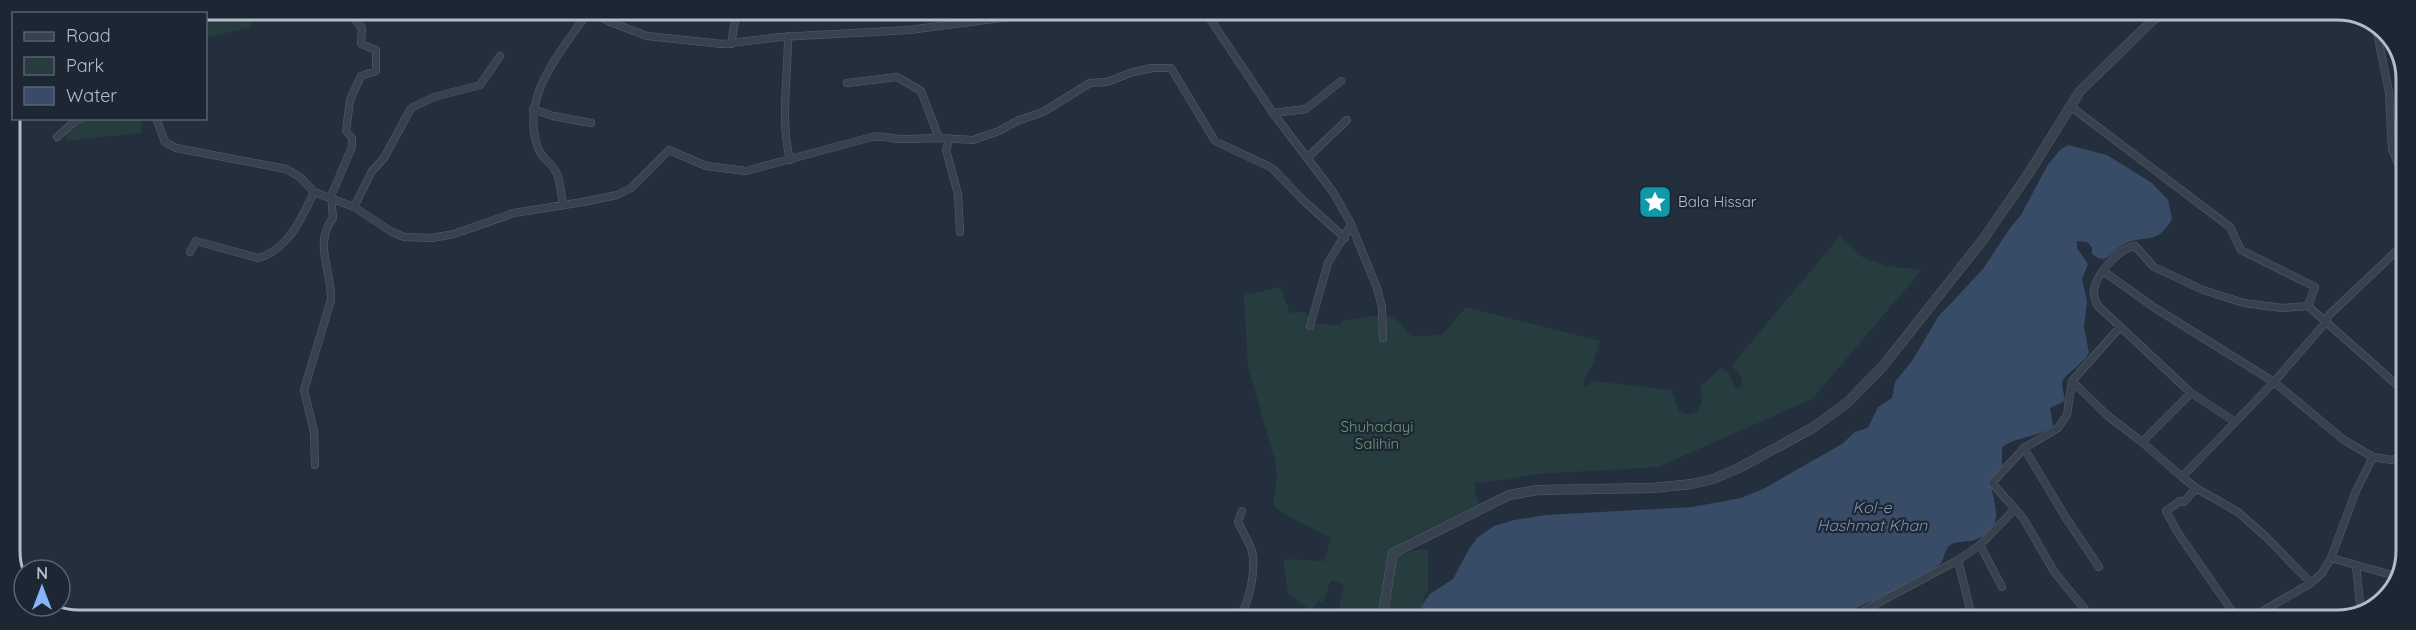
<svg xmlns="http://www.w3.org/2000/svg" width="2416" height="630" viewBox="0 0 2416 630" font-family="Quicksand,sans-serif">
<rect width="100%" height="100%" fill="#242f3e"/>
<path fill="#263c3f" d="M79 9H253L251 27 206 38V14H68Z
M13 68V104L9 103V78Z
M65 119H143L141 133 66 141 69 120Z
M1840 236 1862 257 1887 266 1922 270 1812 399 1658 467 1539 474 1505 480 1475 483V491L1479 504 1401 542 1404 553 1421 549 1428 550V588L1416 620H1337L1344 585 1331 580 1323 603 1318 601 1311 611 1288 593 1283 559 1324 561 1331 538 1284 514 1273 505 1277 476 1275 461 1248 366 1244 295 1280 287 1290 313 1305 312 1316 324 1341 325 1342 321C1356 320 1383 311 1395 319 1401 323 1406 331 1412 336L1442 335 1466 307 1600 341 1593 364 1582 385 1588 386 1592 381 1672 390 1678 410 1688 415 1697 412 1702 401 1700 387 1721 368 1728 373 1736 389 1742 386V378L1732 365Z"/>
<path fill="#394c67" d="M2068 145 2107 155 2152 183 2168 200 2172 219C2156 247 2145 233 2123 245 2116 248 2112 256 2104 259L2098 258 2092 254V247L2087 242 2077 241V248L2088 264 2082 279 2087 302 2084 327 2089 353 2085 359 2063 379 2062 385 2065 401 2050 408 2053 426C2037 438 2017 436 2002 447V467L1990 482C1995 507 2006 530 1975 540 1968 542 1959 541 1952 544 1945 547 1945 556 1941 563 1939 565 1916 582 1912 585 1894 597 1855 601 1843 620H1416L1422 605 1430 594 1453 579 1469 549 1477 538 1494 526 1514 520 1546 515 1692 507 1741 498 1765 488 1842 444 1855 432 1868 428 1878 407 1892 398 1895 382 1912 361 1938 317 1983 269 2010 228 2021 215 2047 166 2060 150Z"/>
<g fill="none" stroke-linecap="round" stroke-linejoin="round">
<defs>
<path id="minor" d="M120 9 121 14
M1204 10 1273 113 1333 192 1350 222 1377 288 1382 307 1383 338
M2375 23 2389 92 2392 149 2406 183
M788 36C788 78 780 119 790 160
M731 44 737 10
M847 83 897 77 921 91 939 138 973 140 999 131 1017 121 1043 112 1090 83 1107 82 1133 72 1152 68H1171L1215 141 1272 168 1305 202 1345 238
M2070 106 2230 227 2241 250 2315 287 2308 306
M533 109 553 116 591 123
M1273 113 1306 109 1341 81
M156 118 165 142 176 148 286 169 300 177 314 192 354 207 392 232 404 237 432 238 454 234 514 213 583 202 617 195 631 188 669 150 706 166 746 171 872 137C884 135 893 140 905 139 917 139 927 138 939 138
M57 137 74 122 82 118
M949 140 946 150 958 194 960 232
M1307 158 1347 120
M563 205C561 196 561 182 557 174 553 164 541 158 538 148 519 95 562 52 589 10L610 22 647 36 722 44 780 37 909 30 1039 13V10
M354 207 372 171 384 158 411 108 434 97 480 85 500 56
M190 252 196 241 258 258C288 250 302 218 314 192
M2103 271 2155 308 2274 382 2344 440 2373 457 2392 460 2405 456
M1310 326 1328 263 1351 225
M2072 381 2108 416 2142 442 2182 477 2196 488 2238 512 2266 537 2311 583
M2234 421 2191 393 2097 305C2095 299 2092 292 2095 286 2099 271 2119 249 2135 246L2154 267 2203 290 2244 303 2282 308 2308 306 2405 392
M2142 442 2191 393
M2024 448 2066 518 2099 567
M315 465 314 432 304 390 331 300C332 270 313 244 333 218L331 196 352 147V138L346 131 350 100 361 76 376 71V50L361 44 362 28 347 9
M2182 477 2274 382 2326 322 2329 315 2406 242
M2196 488 2184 502 2180 501 2166 511 2178 533 2239 621
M1980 545 2002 587
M2331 558 2399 577
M1958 560 1973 621
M2356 565 2361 613
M2395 576 2405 530
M2084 608 2055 573 2023 518 1992 483 2024 448 2058 428 2067 415 2072 381 2120 327
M1848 619 1958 560 1980 545 2015 509
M1236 620C1250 607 1257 565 1251 548 1247 539 1242 530 1238 522L1242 511
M1946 621 1970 610
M2246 621 2311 583 2322 573 2331 558 2356 491 2373 457"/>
<path id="tertiary" d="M1382 620 1393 553 1509 495 1538 490 1652 488 1692 484 1713 479 1739 468 1814 427 1848 402 1883 366 1982 241 2029 173 2080 91 2153 20 2165 11"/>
</defs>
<use href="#minor" stroke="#565f6c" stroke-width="8"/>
<use href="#tertiary" stroke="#565f6c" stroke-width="10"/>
<use href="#minor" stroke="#38414e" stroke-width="7"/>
<use href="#tertiary" stroke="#38414e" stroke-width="9"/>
</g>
<defs>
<symbol id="sight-square" viewBox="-11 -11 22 22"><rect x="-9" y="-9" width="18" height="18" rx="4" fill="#0f9aa8" stroke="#1d2633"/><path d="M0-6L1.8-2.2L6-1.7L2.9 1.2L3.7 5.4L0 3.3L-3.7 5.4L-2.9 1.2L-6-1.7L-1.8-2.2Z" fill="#fff"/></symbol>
</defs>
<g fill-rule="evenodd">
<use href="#sight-square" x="1636" y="183" width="38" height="38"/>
</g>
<g text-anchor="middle" stroke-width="4.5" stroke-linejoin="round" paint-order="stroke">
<g font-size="15" fill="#b4bcc9" stroke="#1d2633" text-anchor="start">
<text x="1678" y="207">Bala Hissar</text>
</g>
<g font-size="15" fill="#6b9a76" stroke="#1d2633">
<text x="1377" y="432">Shuhadayi<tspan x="1377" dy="17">Salihin</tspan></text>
</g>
<g font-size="16" font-style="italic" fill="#7c92b1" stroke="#1d2633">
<text x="1872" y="513">Kol-e<tspan x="1872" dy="18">Hashmat Khan</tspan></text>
</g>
</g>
<path d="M0 0H2416V630H0ZM79 20H2337A59 59 0 0 1 2396 79V551A59 59 0 0 1 2337 610H79A59 59 0 0 1 20 551V79A59 59 0 0 1 79 20Z" fill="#1d2633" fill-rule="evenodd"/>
<path fill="none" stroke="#b4bcc9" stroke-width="3" d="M79 20H2337A59 59 0 0 1 2396 79V551A59 59 0 0 1 2337 610H79A59 59 0 0 1 20 551V79A59 59 0 0 1 79 20Z"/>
<rect x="12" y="12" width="195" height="108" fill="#1d2633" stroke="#59626f" stroke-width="1.5"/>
<rect x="24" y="32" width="30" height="9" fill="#38414e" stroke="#59626f" stroke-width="1.5"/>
<text x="66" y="42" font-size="18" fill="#b4bcc9">Road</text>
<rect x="24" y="57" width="30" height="18" fill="#263c3f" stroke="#59626f" stroke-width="1.5"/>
<text x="66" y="72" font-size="18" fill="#b4bcc9">Park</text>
<rect x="24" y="87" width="30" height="18" fill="#394c67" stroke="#59626f" stroke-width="1.5"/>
<text x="66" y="102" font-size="18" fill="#b4bcc9">Water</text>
<g transform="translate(42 588)"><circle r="28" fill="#1d2633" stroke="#59626f" stroke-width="1.5"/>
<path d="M0-4.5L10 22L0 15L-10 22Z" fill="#8ab4f8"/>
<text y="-9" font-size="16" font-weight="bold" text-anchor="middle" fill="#b4bcc9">N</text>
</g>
</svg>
